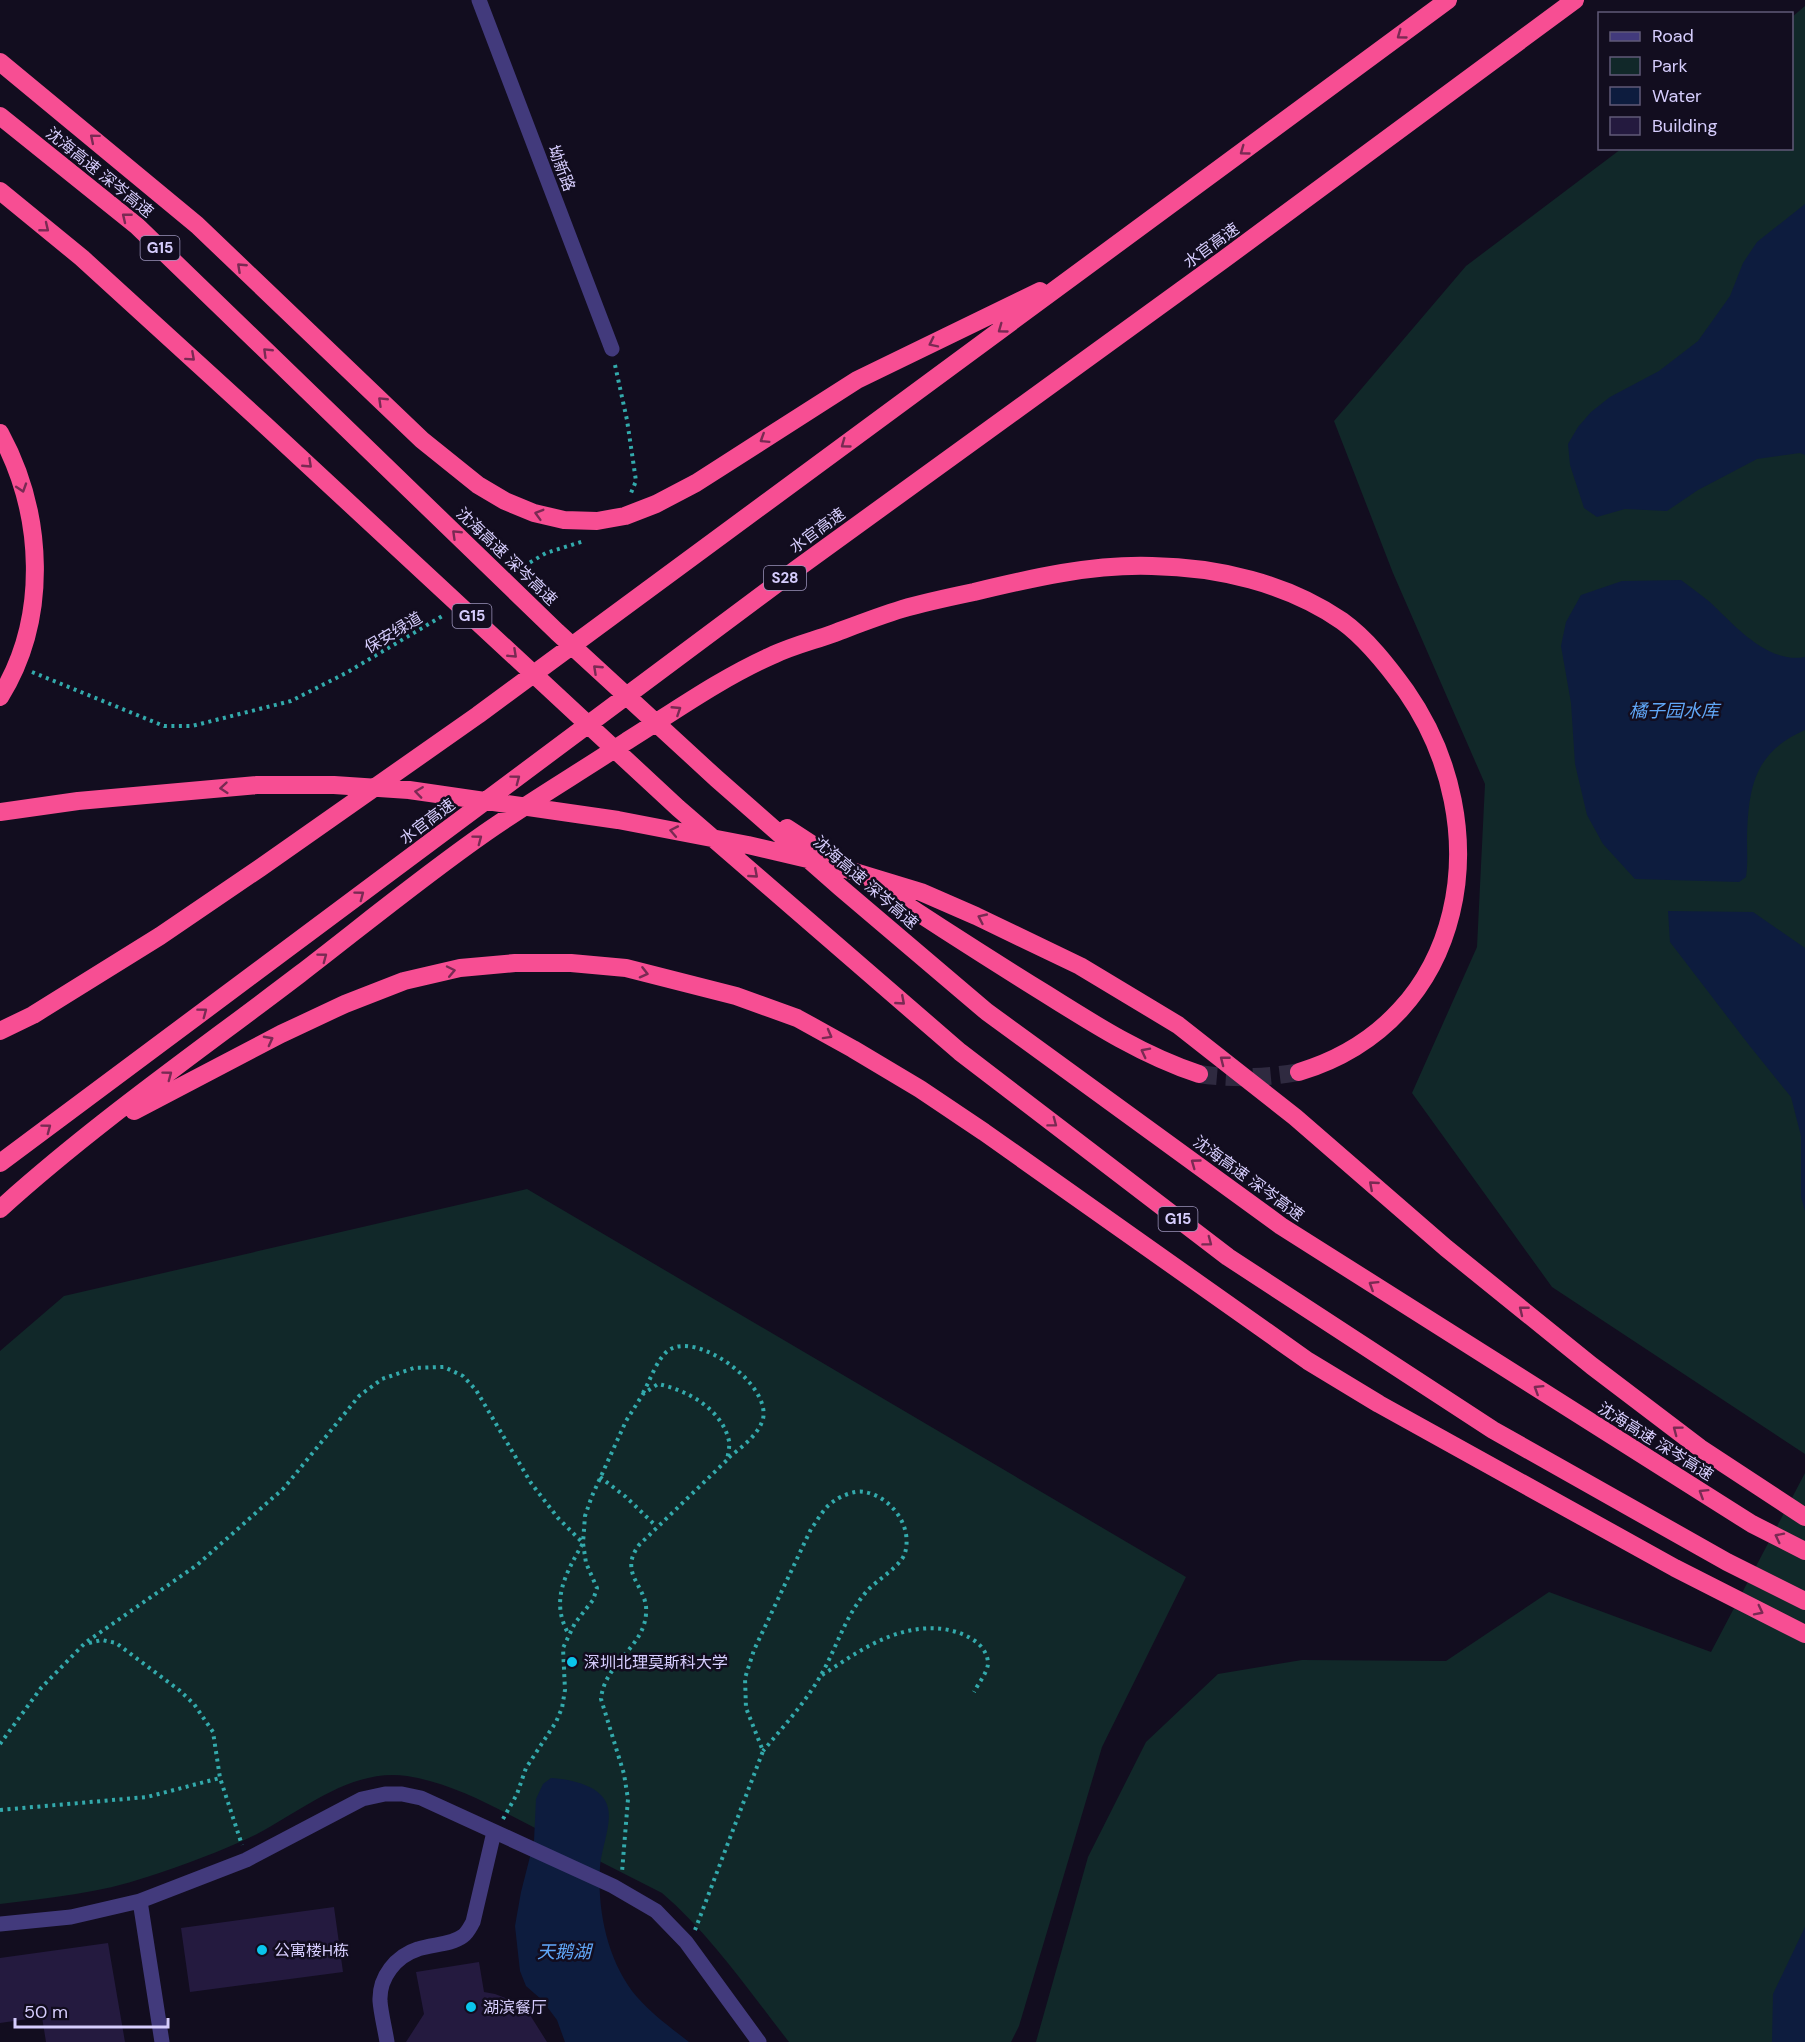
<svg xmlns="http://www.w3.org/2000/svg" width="1805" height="2042" viewBox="0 0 1805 2042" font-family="'DM Sans','Noto Sans SC',sans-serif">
<rect width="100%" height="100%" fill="#120d1f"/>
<path fill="#112829" d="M1805 6V1454L1552 1287 1412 1093 1477 947 1485 784 1393 573 1334 421 1466 266 1621 149 1792 148V17Z
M527 1189 1186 1577 1102 1747 1019 2026 1011 2042H789C749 1991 711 1935 662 1893 620 1872 578 1850 537 1829 496 1808 453 1783 407 1776 351 1768 303 1810 257 1834 222 1851 184 1865 147 1877 100 1893 49 1898 0 1904V1351L64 1296Z
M1805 1473V2042H1036L1088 1857 1146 1742 1218 1674 1302 1660 1446 1661 1549 1592 1711 1652Z"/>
<path fill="#0d1c3e" d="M1805 204V455L1800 453 1757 459 1698 490 1667 511 1625 509 1597 517 1584 508 1570 465 1568 444 1578 427 1591 412 1610 397 1659 371 1698 341 1730 296 1743 263 1757 242Z
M1681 580C1691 588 1702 595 1711 603 1735 626 1768 664 1805 657V730C1754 752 1748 788 1747 840 1747 852 1748 864 1746 877L1739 882 1635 879 1603 844 1587 815 1575 764 1571 703 1561 646 1566 622 1581 595 1622 581Z
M1668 911 1753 912 1805 948V1211L1801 1197V1136L1791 1097 1749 1045 1670 942Z
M551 1778C571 1779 604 1786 608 1808 612 1825 601 1849 600 1867 597 1911 608 1963 637 1997 652 2014 671 2028 689 2042H565L557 2020 542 2000 526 1986 520 1971 515 1926 521 1892 534 1841 536 1799 543 1784Z
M1805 1927V2042H1772L1773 1994Z"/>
<path fill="#241a3f" d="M334 1907 343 1972 190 1992 181 1928Z
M108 1943 125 2042H46L42 2017 0 2023V1958Z
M479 1962 484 1992 495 1994 511 2000 530 2015 547 2042H406L424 2014 416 1972Z"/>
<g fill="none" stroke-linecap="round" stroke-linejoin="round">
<path stroke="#2f2a40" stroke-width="18" stroke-dasharray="18 9" stroke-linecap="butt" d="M1199 1074C1233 1079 1265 1078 1299 1072"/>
<path stroke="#33aaac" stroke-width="4" stroke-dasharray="3 4.5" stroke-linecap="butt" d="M615 365 627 420 636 481 631 493
M517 570 546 553 584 541
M32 672 164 726H192L291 701 346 673 444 615
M643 1393C650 1381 657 1358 669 1350 697 1331 771 1384 763 1419 758 1436 740 1448 727 1459
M600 1477 626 1497 656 1526
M89 1643 102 1640 116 1643 179 1690 194 1704 213 1732 220 1778 242 1845
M822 1675C843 1662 863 1647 886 1638 914 1626 949 1623 975 1641 982 1646 988 1654 988 1664 987 1673 978 1684 974 1692
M0 1744 41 1688 85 1643 197 1565 284 1488 359 1396 382 1379 414 1368 444 1367 463 1376 476 1390 531 1483 558 1518 583 1543C566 1573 550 1600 568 1633
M0 1810 147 1797 220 1778
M503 1819 517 1794 526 1768 556 1722 562 1708 565 1690 563 1648 575 1623 593 1600 597 1588 586 1563 583 1543 585 1516 592 1496 626 1421 643 1394 658 1384C687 1390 722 1409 729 1441 730 1446 728 1454 727 1460L639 1545C617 1575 649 1586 646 1614 644 1647 604 1664 601 1699L624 1774 628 1799 622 1872
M695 1930 763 1751 746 1708 745 1678 754 1650 811 1529C818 1520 824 1507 834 1501 841 1496 855 1490 864 1492 890 1496 913 1525 905 1553 901 1566 877 1580 867 1591 845 1616 837 1647 821 1675 805 1703 783 1727 763 1751"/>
<path stroke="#423a7c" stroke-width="15" d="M479 0 612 349
M140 1901 162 2042
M0 1924 71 1917 140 1901 246 1860 362 1799 385 1794H402L421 1798 613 1886 656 1911 686 1942 759 2042
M387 2042C385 2029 381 2014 380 2001 379 1977 396 1956 418 1949 432 1944 451 1945 463 1936 468 1932 470 1927 473 1922L494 1832"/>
<path stroke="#f74e93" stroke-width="18" d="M0 62 197 225 422 440 478 485 505 501 534 513 564 520 597 521 625 516 656 504 696 483 857 380 1040 291
M0 116 137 226 557 632 717 779 841 888 987 1012 1281 1226 1752 1524 1805 1551
M0 191 82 258 265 425 678 808 960 1052 1228 1257 1493 1430 1727 1562 1805 1601
M0 433C44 514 49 618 0 697
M0 812 78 801 257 785H334L409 790 618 820 748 845 829 864 921 892 976 916 1080 966 1178 1025 1295 1117 1446 1248 1592 1366 1700 1448 1805 1517
M787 828 839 862
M873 883C930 921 988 958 1046 994 1095 1025 1144 1056 1199 1074
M0 1031 33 1015 160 936 260 868 478 715 1448 0
M134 1111 281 1034 345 1004 404 981 460 968 515 963H571L626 968 736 996 797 1018 853 1049 920 1089 984 1132 1308 1361 1379 1404 1675 1568 1805 1634
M0 1163 798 568 1223 260 1575 0
M0 1209C94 1124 199 1051 300 974 361 927 422 877 485 833 531 801 580 772 627 741 675 711 721 678 773 655 792 646 812 641 832 634 856 625 879 616 902 609 926 602 950 597 974 592 1032 578 1092 564 1152 566 1217 567 1287 583 1342 621 1367 639 1388 666 1406 691 1500 826 1468 1021 1299 1072"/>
</g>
<defs><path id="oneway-chevron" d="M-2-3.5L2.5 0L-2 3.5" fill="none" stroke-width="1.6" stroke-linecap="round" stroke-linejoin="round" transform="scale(1.5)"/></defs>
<g stroke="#792a53">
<use href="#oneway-chevron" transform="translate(1401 35) rotate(144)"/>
<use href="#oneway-chevron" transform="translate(94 138) rotate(-140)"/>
<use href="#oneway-chevron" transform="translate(1244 151) rotate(144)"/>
<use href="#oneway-chevron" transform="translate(126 217) rotate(-141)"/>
<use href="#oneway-chevron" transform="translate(45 228) rotate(39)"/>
<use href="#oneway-chevron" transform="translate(241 267) rotate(-137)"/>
<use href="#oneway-chevron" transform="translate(1002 329) rotate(144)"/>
<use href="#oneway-chevron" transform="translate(933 343) rotate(154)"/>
<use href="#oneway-chevron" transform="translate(267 352) rotate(-136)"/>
<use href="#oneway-chevron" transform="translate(191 357) rotate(42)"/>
<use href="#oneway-chevron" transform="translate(382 401) rotate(-136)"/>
<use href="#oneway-chevron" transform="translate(764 439) rotate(148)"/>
<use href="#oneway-chevron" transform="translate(845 444) rotate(144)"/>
<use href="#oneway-chevron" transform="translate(308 464) rotate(43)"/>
<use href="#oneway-chevron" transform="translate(22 488) rotate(72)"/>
<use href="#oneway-chevron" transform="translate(539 514) rotate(-164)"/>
<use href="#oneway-chevron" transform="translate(456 534) rotate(-136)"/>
<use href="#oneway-chevron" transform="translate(513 654) rotate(43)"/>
<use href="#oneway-chevron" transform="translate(597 669) rotate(-137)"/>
<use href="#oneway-chevron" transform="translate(677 710) rotate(-33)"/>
<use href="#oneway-chevron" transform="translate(516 779) rotate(-37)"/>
<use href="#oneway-chevron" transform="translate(224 788) rotate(175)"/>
<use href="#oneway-chevron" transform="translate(419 792) rotate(-172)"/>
<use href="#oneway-chevron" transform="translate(674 831) rotate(-169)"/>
<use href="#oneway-chevron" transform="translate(478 839) rotate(-37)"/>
<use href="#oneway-chevron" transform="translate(754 874) rotate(41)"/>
<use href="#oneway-chevron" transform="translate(360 895) rotate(-37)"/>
<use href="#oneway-chevron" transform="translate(982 918) rotate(-155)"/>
<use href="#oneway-chevron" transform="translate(323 957) rotate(-37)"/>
<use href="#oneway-chevron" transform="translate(451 971) rotate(-12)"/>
<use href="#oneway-chevron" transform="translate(644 973) rotate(14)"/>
<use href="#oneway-chevron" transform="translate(901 1001) rotate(41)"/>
<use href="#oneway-chevron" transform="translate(203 1012) rotate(-37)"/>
<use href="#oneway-chevron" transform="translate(828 1035) rotate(29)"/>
<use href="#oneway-chevron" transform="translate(269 1040) rotate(-28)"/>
<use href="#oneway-chevron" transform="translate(1145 1052) rotate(-153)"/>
<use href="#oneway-chevron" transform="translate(1224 1060) rotate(-142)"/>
<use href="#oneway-chevron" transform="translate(168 1075) rotate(-37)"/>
<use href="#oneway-chevron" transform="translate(1053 1123) rotate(37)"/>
<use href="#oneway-chevron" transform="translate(47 1128) rotate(-37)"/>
<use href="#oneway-chevron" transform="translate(1195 1163) rotate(-144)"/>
<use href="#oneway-chevron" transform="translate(1373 1185) rotate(-139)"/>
<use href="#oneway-chevron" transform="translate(1208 1242) rotate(37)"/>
<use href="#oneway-chevron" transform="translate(1373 1285) rotate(-148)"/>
<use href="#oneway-chevron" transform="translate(1523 1310) rotate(-141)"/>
<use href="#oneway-chevron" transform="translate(1538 1389) rotate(-148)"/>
<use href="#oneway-chevron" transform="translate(1677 1430) rotate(-143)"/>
<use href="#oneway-chevron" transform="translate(1703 1493) rotate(-148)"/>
<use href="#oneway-chevron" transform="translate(1779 1537) rotate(-153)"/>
<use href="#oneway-chevron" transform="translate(1759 1611) rotate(27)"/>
</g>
<g fill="#0ac5ec" stroke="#120d1f" stroke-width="2">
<circle cx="572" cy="1662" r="6"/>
<circle cx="262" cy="1950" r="6"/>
<circle cx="471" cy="2007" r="6"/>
</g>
<g text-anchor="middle" stroke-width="5" stroke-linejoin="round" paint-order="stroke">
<g fill="#120d1f" stroke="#9b93ba" stroke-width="1.5">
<rect x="140.5" y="236" width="39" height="24" rx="4.5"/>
<rect x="764" y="566" width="42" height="24" rx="4.5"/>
<rect x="452.5" y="604" width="39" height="24" rx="4.5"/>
<rect x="1158.5" y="1207" width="39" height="24" rx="4.5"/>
</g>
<g font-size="15" font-weight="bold" fill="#d6cdfd">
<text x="160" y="253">G15</text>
<text x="785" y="583">S28</text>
<text x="472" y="621">G15</text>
<text x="1178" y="1224">G15</text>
</g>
<g font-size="16" fill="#d6cdfd" stroke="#120d1f">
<text transform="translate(562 168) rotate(69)" y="6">坳新路</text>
<text transform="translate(100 172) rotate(39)" y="6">沈海高速 深岑高速</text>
<text transform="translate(1211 245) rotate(-36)" y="6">水官高速</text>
<text transform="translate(817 530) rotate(-36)" y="6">水官高速</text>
<text transform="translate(507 556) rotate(44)" y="6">沈海高速 深岑高速</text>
<text transform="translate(393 632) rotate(-31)" y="6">保安绿道</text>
<text transform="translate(427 821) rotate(-37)" y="6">水官高速</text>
<text transform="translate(866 882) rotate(41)" y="6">沈海高速 深岑高速</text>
<text transform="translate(1249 1178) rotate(36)" y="6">沈海高速 深岑高速</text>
<text transform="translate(1656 1441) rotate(32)" y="6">沈海高速 深岑高速</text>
</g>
<g font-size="16" fill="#d6cdfd" stroke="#120d1f" text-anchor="start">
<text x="584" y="1668">深圳北理莫斯科大学</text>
<text x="274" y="1956">公寓楼H栋</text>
<text x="483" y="2013">湖滨餐厅</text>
</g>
<g font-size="18" font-style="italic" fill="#60a7f8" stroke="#120d1f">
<text x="1674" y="717">橘子园水库</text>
<text x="564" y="1958">天鹅湖</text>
</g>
</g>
<rect x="1598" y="12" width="195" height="138" fill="#120d1f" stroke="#605a78" stroke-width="1.5"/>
<rect x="1610" y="32" width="30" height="9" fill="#423a7c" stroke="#605a78" stroke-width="1.5"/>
<text x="1652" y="42" font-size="18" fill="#d6cdfd">Road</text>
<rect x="1610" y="57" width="30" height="18" fill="#112829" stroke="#605a78" stroke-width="1.5"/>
<text x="1652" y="72" font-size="18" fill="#d6cdfd">Park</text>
<rect x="1610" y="87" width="30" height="18" fill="#0d1c3e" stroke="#605a78" stroke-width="1.5"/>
<text x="1652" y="102" font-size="18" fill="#d6cdfd">Water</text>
<rect x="1610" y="117" width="30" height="18" fill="#241a3f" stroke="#605a78" stroke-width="1.5"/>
<text x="1652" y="132" font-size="18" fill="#d6cdfd">Building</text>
<path d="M15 2018v9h153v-9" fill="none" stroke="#d6cdfd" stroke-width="3"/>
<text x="24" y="2018" font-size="18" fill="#d6cdfd" stroke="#120d1f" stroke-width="4.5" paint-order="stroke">50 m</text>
</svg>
